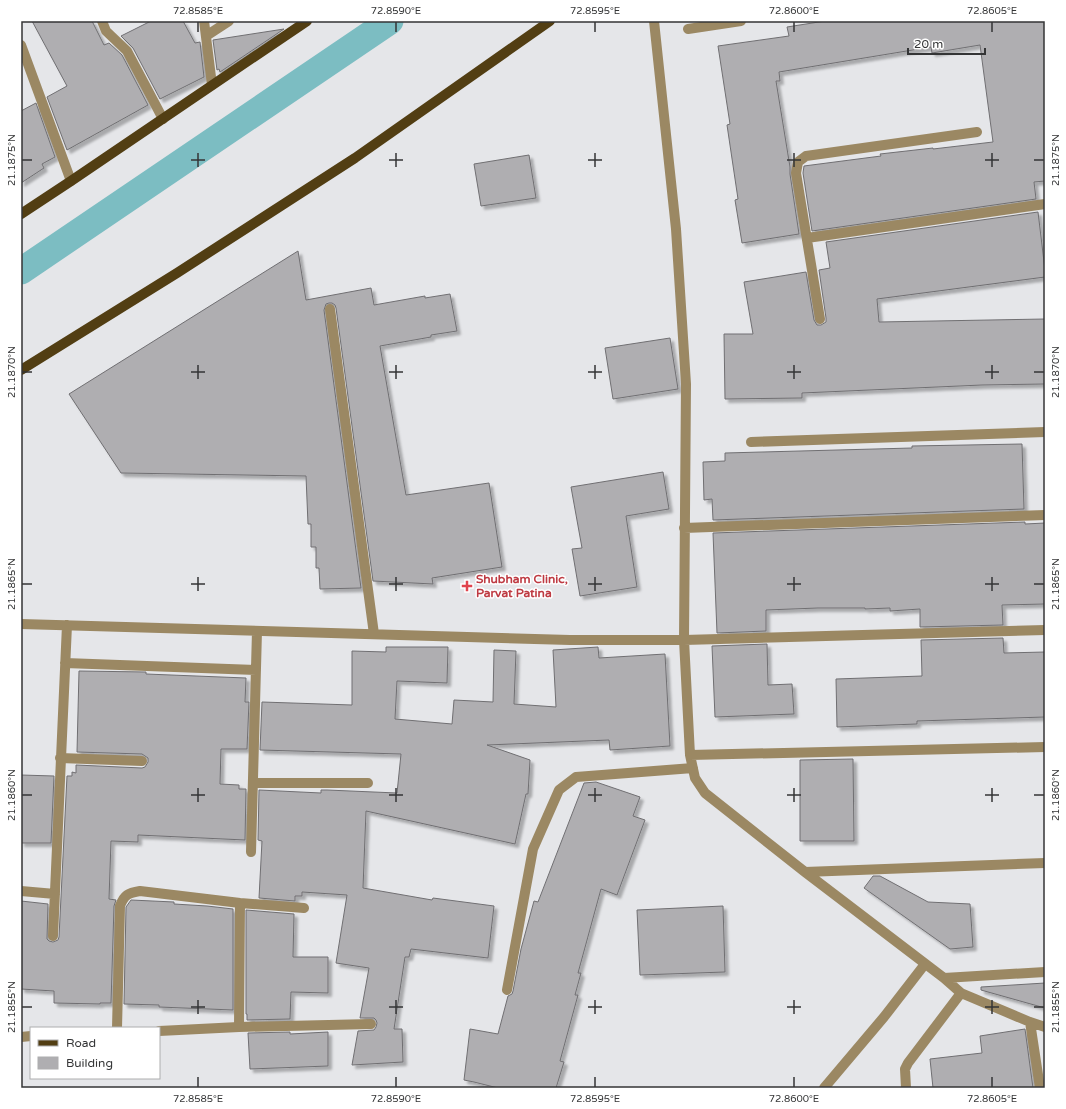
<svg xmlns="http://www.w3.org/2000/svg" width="1066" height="1109" viewBox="0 0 1066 1109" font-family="'Varela Round',sans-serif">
<defs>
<filter id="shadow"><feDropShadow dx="3.5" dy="3.5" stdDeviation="1" flood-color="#0004"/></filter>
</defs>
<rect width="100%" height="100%" fill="#e5e6e9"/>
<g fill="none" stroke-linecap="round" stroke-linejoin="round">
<path stroke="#7cbdc2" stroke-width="27" d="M21 271 390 21"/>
</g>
<path fill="#afaeb1" stroke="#706f72" filter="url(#shadow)" d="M32 21H92L104 45 109 43 122 55 148 105 67 150 47 97 67 86Z
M151 21H183L195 43 200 42 204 77 160 99 133 48 121 36Z
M825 21H1045V181L1034 182 1036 199 812 231 803 173 804 166 881 156 880 154 933 148V149L993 142 980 45 932 53 931 47 779 72 780 81H776L790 167V174L799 234 742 243 735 200 738 199 727 125 730 124 718 46 789 36 787 27Z
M284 29 220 72 219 69 217 70 213 40Z
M36 103 55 157 42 164 44 168 21 183V111Z
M529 155 536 198 481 206 474 164Z
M1038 212 1045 270V277L877 299 879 322 1045 319V384L982 385 802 393V398L725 399 724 334H753L744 282 806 272 814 320 817 325H821L826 322V318L819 270 830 268 826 242Z
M298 251 306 300 371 288 374 305 425 296V298L450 294 457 331 431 335V337L380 346 406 495 489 483 502 567 432 578 433 584 373 581 336 308 335 305 332 303H329L326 304 324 310 361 588 320 589 319 568H316V547H311V524H308L306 476 121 473 69 394Z
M670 338 678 389 613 399 605 348Z
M1022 444 1024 509 713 520 712 499 704 500 703 462 725 461V453L912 448V446Z
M663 472 669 509 626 516 637 587 580 596 572 549 582 548 571 487Z
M1025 522V524L1045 523V604L1002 605 1003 625 920 627V609L890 611V608L865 609V608H818L766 610V631L717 633 713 533Z
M1003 638 1004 653 1045 652V717L917 721V724L837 727 836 679 922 676 921 640Z
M767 644 768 685 792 684 794 714 715 717 712 646Z
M386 647H448L447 683 397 681 395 719 452 724 454 700 493 702 494 650 516 651 514 704 556 707 553 650 598 647 599 658 665 654 670 746 610 750 609 740 487 745 530 760 528 794H526L515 844 366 811 363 888 432 900 433 898 494 906 488 958 411 949 409 957H405L394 1029H402L403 1062 352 1065 358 1031 374 1030 376 1027 377 1023 376 1020 374 1018H360L369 968 336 963 347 895 302 892V896H295V901L259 898 262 841 258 840 259 790 321 793V790H327L397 793 401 754 260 750 262 702 352 705V651L386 652Z
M79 671 146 672V674L246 678 245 702H249L247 749H221L220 784 239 785V789H246L245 840 138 835V842L111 841 109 899 116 900 114 906 111 1003H100V1004L54 1003V991L21 989V901L48 904 47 939 49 941 53 942 58 940 59 937 67 776H72V772L76 773V765L142 768 145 767 148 762V758L142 754 77 752Z
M853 759 854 841H800V760Z
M21 775 54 776 51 843H21Z
M596 782 640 797 633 816 645 820 617 895 601 889 578 973H581L575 995H578L560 1061 564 1062 556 1088H498L474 1082 464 1080 470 1029 498 1034 508 996 512 994 513 991 521 949 534 901 538 902 584 783Z
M873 876H880L928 902 970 904 973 947 950 949 864 888Z
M131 900 174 902V904L207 906 233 909V1010L159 1007V1005L124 1004 126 907Z
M723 906 725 972 640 975 637 910Z
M246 910 294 914 293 957H328V993L291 992 290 1019 247 1020V1014H246Z
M1045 983V1008L981 990V987Z
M1025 1029 1033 1088H933L930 1059 982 1053 980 1036Z
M290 1032V1034L328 1032V1066L250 1069 248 1033Z"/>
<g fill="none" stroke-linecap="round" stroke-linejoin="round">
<path stroke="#9b8863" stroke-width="10" d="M102 21 106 31 127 51 163 119
M204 21 212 85
M654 21 676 229 686 384 684 640 690 755 695 778 705 793 805 872 944 978 961 993 1030 1022 1045 1027
M688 29 741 21
M206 36 229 21
M21 45 71 181
M807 238 1045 204
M330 309 374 634
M820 319 796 173 798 162 806 156 977 132
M751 442 1045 432
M684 528 1045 515
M21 624 570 640H684L1045 630
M65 663 256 670
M690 755 1045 747
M60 758 142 761
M253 783H368
M251 852 257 631
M805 872 1045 863
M21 891 55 894
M53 936 67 625
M944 978 1045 972
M507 990 533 849 559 790 576 777 693 768
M1030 1022 1040 1088
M239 1027 240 903
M117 1028 120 906C124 895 128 893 140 891L240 903 304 908
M159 1031 239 1027 371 1024
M21 1037 31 1036
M824 1088 884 1017 925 964
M906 1088 905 1069 908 1063 961 993"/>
<path stroke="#523e13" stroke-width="10" d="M21 214 71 181 307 21
M21 370 177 273 355 158 550 21"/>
</g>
<path fill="none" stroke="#343536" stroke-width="1.5" d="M198 22V32M396 22V32M595 22V32M794 22V32M992 22V32M198 153V167M396 153V167M595 153V167M794 153V167M992 153V167M22 160H32M191 160H205M389 160H403M588 160H602M787 160H801M985 160H999M1034 160H1044M198 365V379M396 365V379M595 365V379M794 365V379M992 365V379M22 372H32M191 372H205M389 372H403M588 372H602M787 372H801M985 372H999M1034 372H1044M198 577V591M396 577V591M595 577V591M794 577V591M992 577V591M22 584H32M191 584H205M389 584H403M588 584H602M787 584H801M985 584H999M1034 584H1044M198 788V802M396 788V802M595 788V802M794 788V802M992 788V802M22 795H32M191 795H205M389 795H403M588 795H602M787 795H801M985 795H999M1034 795H1044M198 1000V1014M396 1000V1014M595 1000V1014M794 1000V1014M992 1000V1014M22 1007H32M191 1007H205M389 1007H403M588 1007H602M787 1007H801M985 1007H999M1034 1007H1044M198 1077V1087M396 1077V1087M595 1077V1087M794 1077V1087M992 1077V1087"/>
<path fill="#e0444e" stroke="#fff" stroke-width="1.5" d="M465 580h4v4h4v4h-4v4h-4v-4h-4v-4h4z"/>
<g text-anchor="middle" stroke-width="3" stroke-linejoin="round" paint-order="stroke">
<g font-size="12" font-weight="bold" fill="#be3a42" stroke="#fff" text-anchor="start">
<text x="476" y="583">Shubham Clinic,<tspan x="476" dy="14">Parvat Patina</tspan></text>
</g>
</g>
<rect width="1066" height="1109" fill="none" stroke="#ffffff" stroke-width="44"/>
<rect x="30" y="1027" width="130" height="52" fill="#ffffff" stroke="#aeaeaf"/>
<rect x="38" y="1040" width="20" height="6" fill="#523e13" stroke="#aeaeaf"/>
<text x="66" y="1047" font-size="12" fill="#343536">Road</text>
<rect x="38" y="1057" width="20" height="12" fill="#afaeb1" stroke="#aeaeaf"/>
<text x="66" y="1067" font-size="12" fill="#343536">Building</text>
<path d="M908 48v6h77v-6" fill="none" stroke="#343536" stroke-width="2"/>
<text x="914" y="48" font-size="12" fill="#343536" stroke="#ffffff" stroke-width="3" paint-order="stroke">20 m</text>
<rect x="22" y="22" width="1022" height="1065" fill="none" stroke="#343536" stroke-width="1.5"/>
<g font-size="10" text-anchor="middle" fill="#343536">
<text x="198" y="14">72.8585°E</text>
<text x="396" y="14">72.8590°E</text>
<text x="595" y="14">72.8595°E</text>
<text x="794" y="14">72.8600°E</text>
<text x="992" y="14">72.8605°E</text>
<text transform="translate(11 160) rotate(-90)" y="4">21.1875°N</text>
<text transform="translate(1055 160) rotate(-90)" y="4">21.1875°N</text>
<text transform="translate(11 372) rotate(-90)" y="4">21.1870°N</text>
<text transform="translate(1055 372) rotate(-90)" y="4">21.1870°N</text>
<text transform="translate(11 584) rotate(-90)" y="4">21.1865°N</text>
<text transform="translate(1055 584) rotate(-90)" y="4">21.1865°N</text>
<text transform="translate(11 795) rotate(-90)" y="4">21.1860°N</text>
<text transform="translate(1055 795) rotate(-90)" y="4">21.1860°N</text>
<text transform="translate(11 1007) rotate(-90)" y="4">21.1855°N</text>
<text transform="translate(1055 1007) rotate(-90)" y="4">21.1855°N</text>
<text x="198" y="1102">72.8585°E</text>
<text x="396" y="1102">72.8590°E</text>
<text x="595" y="1102">72.8595°E</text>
<text x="794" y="1102">72.8600°E</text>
<text x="992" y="1102">72.8605°E</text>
</g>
</svg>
